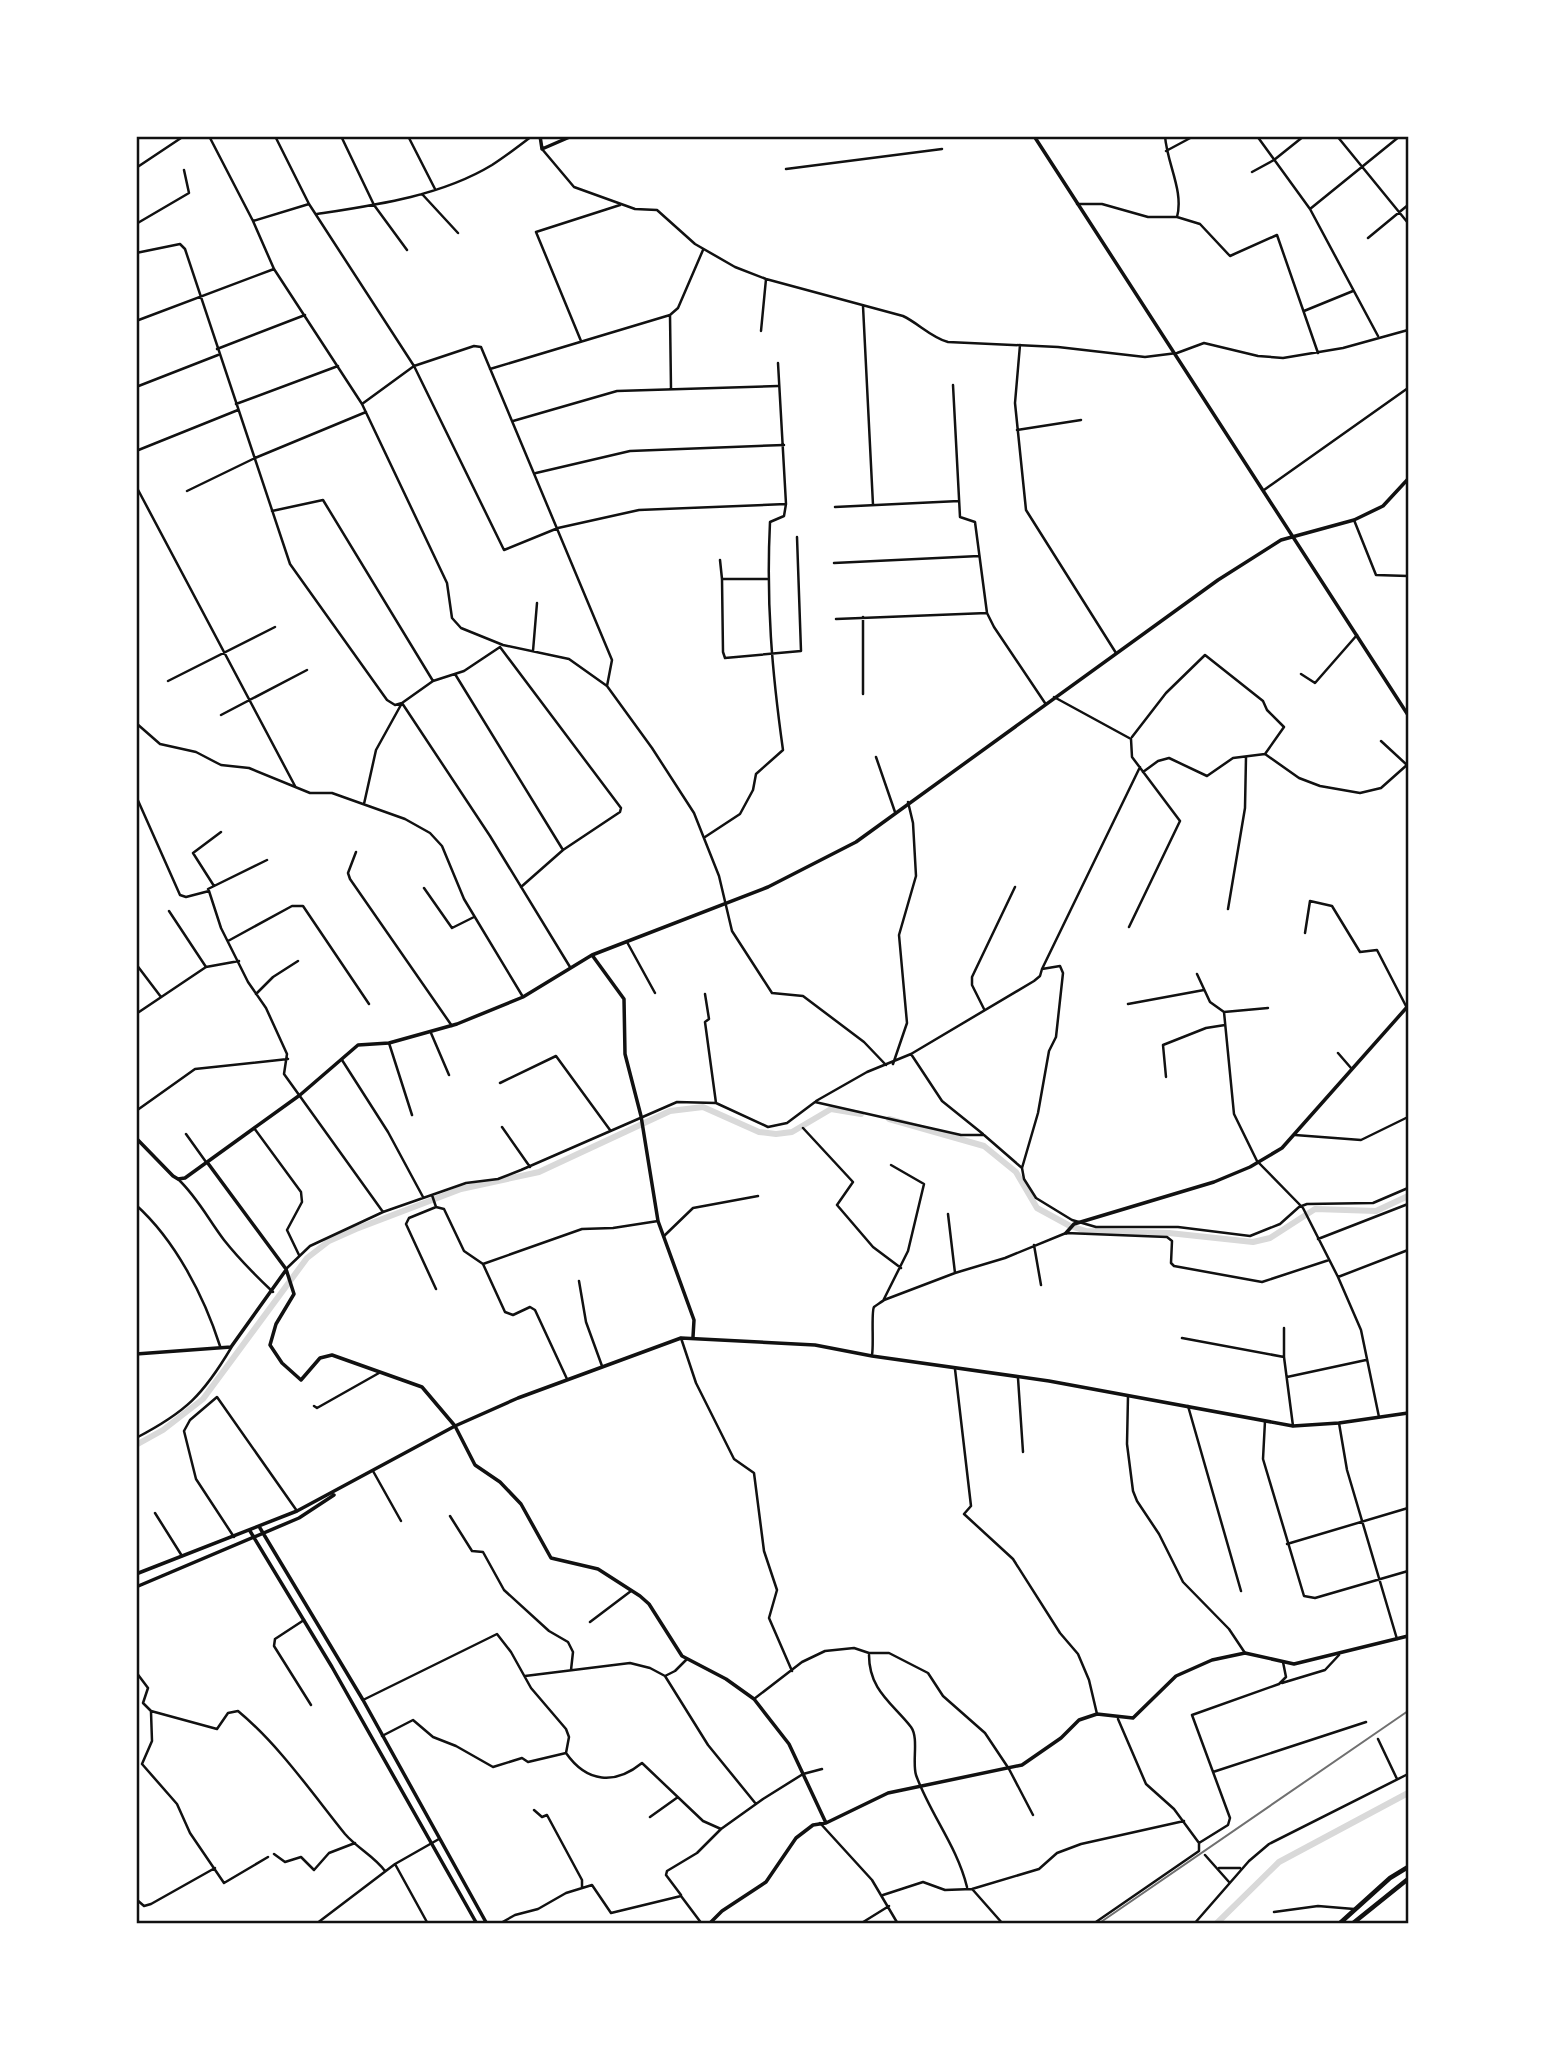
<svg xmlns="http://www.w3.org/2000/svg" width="1545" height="2060" viewBox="0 0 1545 2060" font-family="'Exo 2',sans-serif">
<rect width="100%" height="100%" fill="#fff"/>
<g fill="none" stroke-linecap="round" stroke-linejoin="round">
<path stroke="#d9d9d9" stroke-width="6" d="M889 1119 984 1146 1016 1172 1037 1208 1070 1226 1086 1231 1169 1233 1253 1242 1270 1238 1315 1209 1376 1211 1408 1196
M136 1445 163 1430 203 1399 307 1258 329 1241 356 1229 461 1189 539 1172 670 1111 703 1107 759 1132 776 1134 792 1132 831 1109 861 1114
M1216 1924 1279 1862 1408 1793"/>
<path stroke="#111" stroke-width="2.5" d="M209 136 253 221 274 269 362 404 447 583 452 618 461 628 503 645 569 659 607 686 652 748 694 813 719 876 732 931 772 993 803 996 864 1042 886 1065
M275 136 309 204 414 366 504 550 558 528 639 510 786 504
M341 136 374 205 407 250
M408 136 435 189
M1165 136C1167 164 1184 191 1177 217
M1257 136 1310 209 1378 336
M1337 136 1408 223
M542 149 574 187 635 209 657 210 695 244 735 267 766 279 903 316C918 323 932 338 948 342L1058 347 1145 357 1177 353 1204 343 1258 356 1283 358 1343 348 1408 330
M1166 151 1194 136
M136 168 181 138
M786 169 942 149
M1252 172 1274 160 1304 136
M422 194 458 233
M1077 204H1102L1148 217H1177L1200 224 1230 256 1277 235 1318 353
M1310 209 1400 136
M317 214C376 205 441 196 492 165 506 156 519 146 532 136
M253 221 309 204
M136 224 189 193 184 170
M1368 238 1408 205
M136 253 180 244 185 249 290 564 387 700 395 705 402 703
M863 306 873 505
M1304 311 1353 291
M670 315 678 308 703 250
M136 321 274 269
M761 331 766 279
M581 341 536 232 620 205
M1020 345 1015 403 1026 510 1116 653
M217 349 305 315
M490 369 670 315 671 389
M953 385 960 517 975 522 987 613 994 627 1045 703
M136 387 218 355
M236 404 338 366
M362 404 414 366 474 346 481 347 612 660 607 686
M513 421 617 391 778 386
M1017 430 1081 420
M136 451 238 410
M536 473 630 451 784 445
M136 486 295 786
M1264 490 1408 388
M187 491 255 458 366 412
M835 507 959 501
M272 511 323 500 433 681
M1354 520 1376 575 1408 576
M720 560 722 579
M834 563 979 556
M767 579H722L723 652 725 658 801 651 797 537
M863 617V694
M836 619 987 613
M500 647 621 808 620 812 563 850 521 887
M533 651 537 603
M455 674 563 850
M1301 674 1315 683 1357 635
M168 681 275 627
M1054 697 1131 739 1132 757 1180 821 1129 927
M402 703 490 836 570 967
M221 715 307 670
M136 723 160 744 196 752 221 765 249 768 310 793H332L405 819 430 833 442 846 464 899 523 997
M1132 737 1166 693 1205 655 1263 701 1267 710 1284 727 1265 754
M1381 741 1407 765
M876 757 895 812
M1143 772 1158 761 1169 758 1207 776 1233 758 1265 754 1299 778 1320 786 1360 793 1381 788 1408 764
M136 796 180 895 186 897 209 891 221 928 248 982 266 1008 287 1054 284 1074 383 1212
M364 804 376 750 402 703 433 681 464 671 500 647
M705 837 740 814 753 790 756 774 783 750C772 672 766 602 770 522L784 516 786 504 778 363
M356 852 348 873 350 879 452 1026
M214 886 193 853 221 832
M424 888 452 928 474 917
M208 889 267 860
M1228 909 1245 808 1246 757
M169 911 206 967
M1305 933 1310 901 1332 906 1360 952 1377 950 1407 1008
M228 941 292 906H303L369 1004
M627 942 655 993
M136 964 161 997
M1197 974 1210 1002 1224 1012 1234 1114 1257 1161 1303 1208 1338 1277 1361 1330 1379 1417
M256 994 273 977 298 961
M705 994 709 1019 705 1022 716 1103
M1128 1004 1204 990
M984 1009 972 985V977L1015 887
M1224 1012 1268 1008
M136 1014 206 967 239 961
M431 1033 449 1075
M389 1043 412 1115
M1338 1053 1351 1068
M911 1054 942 1101 983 1134
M342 1060 388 1132 423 1197
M893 1064 907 1023 899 935 916 876 913 823 908 802
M1166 1077 1163 1045 1206 1028 1225 1025
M500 1083 556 1056 610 1130
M816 1101 867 1072 911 1054 1034 981 1040 976 1042 969
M136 1111 195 1069 288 1059
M502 1127 530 1167
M254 1128 301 1192 302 1202 287 1230 299 1255
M803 1128 853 1182 837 1205 873 1247 901 1268
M186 1134 206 1162
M1295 1135 1361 1140 1408 1117
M1022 1168 1038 1113 1049 1051 1056 1037 1063 973 1060 966 1042 969 1140 767
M178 1179C198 1198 208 1219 224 1240 239 1259 255 1275 273 1292
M432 1195 436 1207
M136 1205C175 1240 204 1296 220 1346
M948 1214 955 1273
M664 1236 693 1208 758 1196
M1318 1239 1408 1204
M1034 1245 1041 1285
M483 1264 582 1229 613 1228 658 1221
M286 1269 310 1246 383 1212 466 1183 498 1179 521 1170 677 1102 716 1103 768 1127 787 1123 815 1102 961 1135H984L1022 1168 1024 1179 1036 1198 1072 1220 1096 1227H1178L1250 1236 1280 1224 1299 1207 1307 1204 1373 1203 1408 1188
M1338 1277 1408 1250
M579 1281 586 1322 602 1366
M436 1289 406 1224 409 1218 436 1207 444 1209 464 1251 483 1264 505 1312 513 1315 530 1307 535 1310 567 1379
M884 1299 908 1251 924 1184 891 1165
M1284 1328V1357L1293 1426
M681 1338 696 1383 734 1459 754 1473 764 1551 777 1590 769 1618 792 1671
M1182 1338 1284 1357
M872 1355C874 1345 871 1311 874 1307 875 1306 883 1301 884 1300L955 1273 1005 1258 1066 1233 1167 1237 1172 1241 1171 1263 1174 1266 1262 1282 1329 1260
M955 1369 971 1506 964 1514 1013 1559 1060 1633 1078 1654 1089 1680 1097 1714
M1287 1377 1366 1360
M1018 1378 1023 1452
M1128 1396 1127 1444 1133 1491 1137 1501 1159 1534 1183 1582 1229 1629 1245 1653
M314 1406 317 1408 379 1373
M1188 1406 1241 1591
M1265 1421 1263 1459 1304 1596 1315 1598 1408 1571
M1339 1423 1347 1470 1397 1639
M136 1438C186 1412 203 1395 231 1348
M373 1471 401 1521
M155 1513 182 1556
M450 1516 472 1551 483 1552 504 1590 549 1631 568 1642 573 1652 571 1670
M234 1537 196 1479 184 1431 190 1420 217 1397 297 1511
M1287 1544 1408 1508
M304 1620 275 1639 274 1646 311 1705
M590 1622 631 1591
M869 1655C869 1690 892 1703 911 1727 919 1738 912 1762 916 1775 930 1814 957 1846 967 1887
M136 1672 148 1688 143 1703 151 1711 217 1729 228 1713 238 1711C279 1745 312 1793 345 1834 357 1848 374 1856 385 1871
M525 1676 630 1663 650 1668 665 1676 708 1745 756 1804
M665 1676 675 1671 687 1659
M1282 1683 1325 1670 1339 1655
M754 1699 802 1662 825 1651 854 1648 869 1653H889L928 1673 943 1696 985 1733 1009 1769 1033 1815
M363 1700 497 1634 511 1652 531 1688 566 1729 569 1737 566 1753C587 1783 615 1785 642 1763L703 1821 721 1829
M151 1712 152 1741 142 1764 177 1804 190 1833 224 1883 268 1857
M1118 1719 1146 1784 1174 1809 1199 1843 1228 1825 1230 1818 1192 1715 1279 1684 1286 1677 1283 1662
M382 1736 413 1720 433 1737 456 1746 493 1767 522 1758 528 1762 566 1753
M1378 1739 1397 1779
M1213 1772 1366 1722
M534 1810 542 1817 547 1815 582 1880V1887
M650 1817 678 1797
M820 1823 872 1880 898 1924
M274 1854 285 1862 301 1857 314 1870 329 1853 355 1843
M1205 1855 1229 1882
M395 1864 428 1924
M1219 1868H1240
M973 1890 1003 1924
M681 1895 666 1875 667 1871 697 1853 721 1829 763 1799 803 1774 822 1769
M883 1895 923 1882 945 1890 972 1889 1039 1869 1057 1853 1081 1844 1184 1821
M136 1899 144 1906 151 1904 215 1868
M1274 1912 1318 1906 1354 1909
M316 1924 395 1864 439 1839
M499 1924 515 1915 538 1909 566 1893 592 1885 611 1913 681 1896 702 1924
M860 1924 889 1906
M1093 1924 1199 1851V1843
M1194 1924 1249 1861 1269 1844 1408 1774"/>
<path stroke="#111" stroke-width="3.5" d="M540 136 542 149 572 136
M1034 136 1408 715
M592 955 624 999 625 1054 641 1116 658 1221 694 1320 693 1337
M136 1138 173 1176 178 1179 185 1178 300 1095 358 1045 389 1043 457 1024 523 997 592 955 768 887 856 842 1218 580 1281 540 1354 520 1383 506 1408 479
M207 1162 286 1269 294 1294 276 1324 270 1345 282 1363 301 1380 320 1358 332 1355 422 1387 455 1426 475 1465 500 1482 521 1504 551 1558 598 1569 640 1596 649 1604 682 1656 726 1679 754 1699 789 1744 826 1823
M1066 1233 1074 1224 1214 1182 1250 1167 1282 1148 1408 1006
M136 1354 231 1347 286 1270
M709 1924 722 1911 766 1882 796 1838 813 1825 826 1823 888 1793 1022 1765 1061 1738 1079 1720 1097 1714 1133 1718 1176 1676 1212 1660 1245 1653 1294 1664 1408 1636"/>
<path stroke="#111" stroke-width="3.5" d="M260 1528 363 1700 487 1924
M250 1531 332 1667 477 1924
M136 1574 297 1511 455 1426 518 1398 681 1338 815 1345 872 1356 1049 1381 1293 1426 1339 1423 1408 1413
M136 1587 299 1518 334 1495"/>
<path stroke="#111" stroke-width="4.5" d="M1339 1924 1390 1878 1408 1867
M1352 1924 1408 1879"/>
<path stroke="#707070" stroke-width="2" d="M1098 1924 1408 1711"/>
</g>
<rect width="1545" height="2060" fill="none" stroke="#ffffff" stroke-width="276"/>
<rect x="138" y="138" width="1269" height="1784" fill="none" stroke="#111" stroke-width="2.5"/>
</svg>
